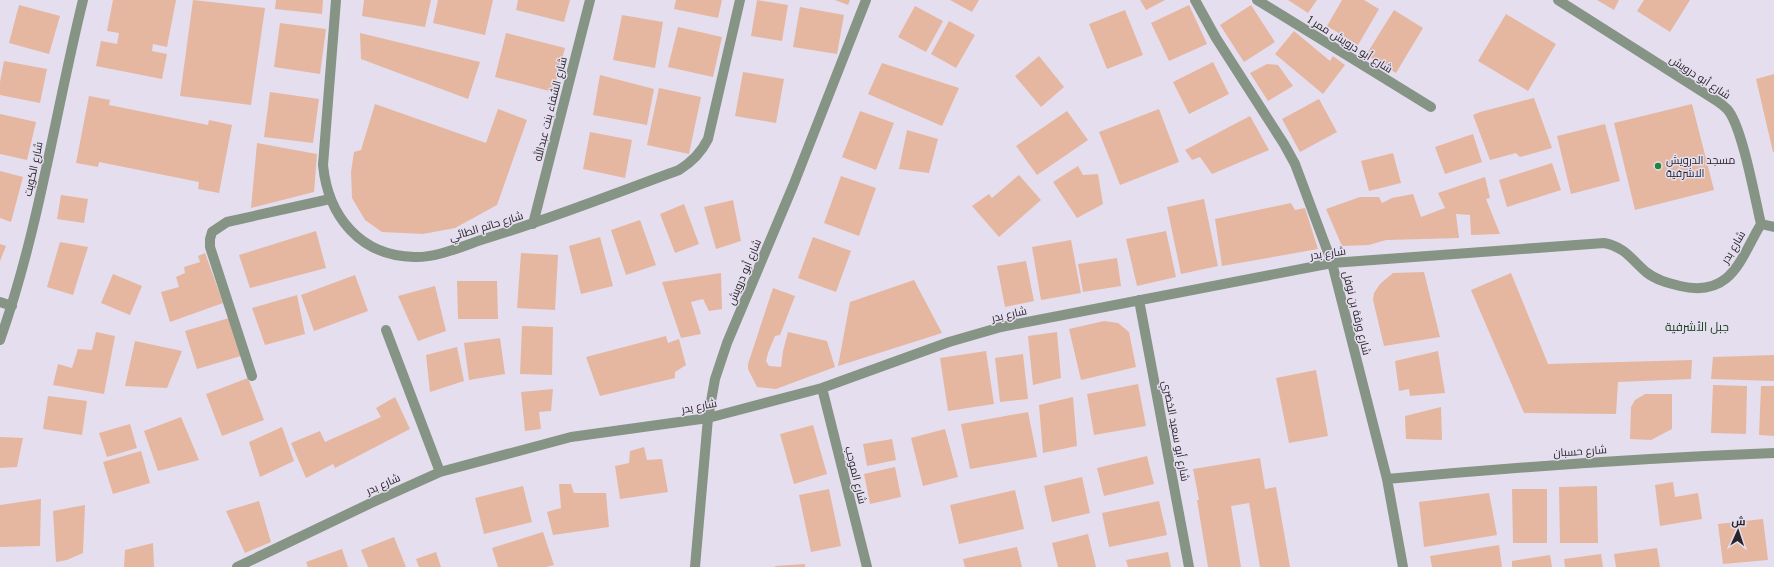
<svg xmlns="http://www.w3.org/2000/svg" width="1774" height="567" viewBox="0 0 1774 567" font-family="Lora,Cairo,serif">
<rect width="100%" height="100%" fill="#e5deee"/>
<path fill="#e5b7a0" d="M113 0H176L167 47 153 44 152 51 167 54 162 79 96 66 101 41 117 44 119 33 107 31Z
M193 0 265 8 251 105 180 96Z
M276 0H323L322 14 275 9Z
M364 0H431L425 27 362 16Z
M438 0H493L485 35 433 23Z
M518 0H570L564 22 516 10Z
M676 0H722L718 18 674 9Z
M757 0 788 5 782 41 751 36Z
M835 0H850L848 5Z
M950 0H979L972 12Z
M1140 0H1165L1146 10Z
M1288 0H1317L1308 13Z
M1342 0H1364L1379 9 1358 45 1327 26Z
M1597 0H1619L1614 10Z
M1644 0H1690L1670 32 1637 11Z
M19 5 60 16 49 54 9 43Z
M1189 5 1207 44 1169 61 1151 23Z
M1251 5 1275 42 1244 62 1220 25Z
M915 6 943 21 926 52 898 37Z
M800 7 844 15 837 54 793 47Z
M1125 10 1143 55 1107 69 1089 24Z
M1394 10 1423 28 1396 73 1366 55Z
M1506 14 1556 44 1528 91 1478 61Z
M622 15 663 22 655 68 613 60Z
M949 21 975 35 956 68 931 54Z
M280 23 326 29 320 74 274 67Z
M678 27 722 37 713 77 668 67Z
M1294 31 1330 61 1333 56 1345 65 1323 94 1275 54Z
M360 33 480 62 468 99 361 59Z
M506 33 565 48 553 92 495 77Z
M1039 56 1064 87 1041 107 1015 76Z
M4 61 47 69 40 103 0 95V82Z
M1213 62 1229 94 1189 114 1173 82Z
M882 63 959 88 942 126 868 94Z
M1267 64 1278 65 1293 86 1268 101 1250 73Z
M743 72 784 79 776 123 735 116Z
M1774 74V152H1773L1756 79Z
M600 75 654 89 647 125 593 115Z
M659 88 701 97 689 154 647 145Z
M270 92 319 99 313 143 264 137Z
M89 96 110 100 109 105 208 125 209 120 232 125 219 193 198 189 199 182 99 162 98 167 76 163Z
M1534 98 1552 148 1520 157 1516 153 1490 160 1473 115 1480 112Z
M1319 99 1337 132 1300 152 1282 119Z
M375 104 486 143 498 109 527 120 497 205 455 228 423 234 382 232 365 220 352 198 351 172 354 152 361 150Z
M1692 104 1714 190 1635 210 1614 123Z
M1159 109 1179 162 1120 185 1099 132Z
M860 111 894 123 876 170 842 157Z
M1067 111 1088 140 1037 175 1016 146Z
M0 114 36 122 27 160 0 154Z
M1250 116 1269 150 1212 174 1200 157 1192 160 1185 150Z
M1605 124 1620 181 1571 194 1557 136Z
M907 130 938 139 929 173 899 169Z
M590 132 632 140 625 178 583 169Z
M1473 134 1482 162 1445 174 1435 147Z
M257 143 317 154 314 192 251 208Z
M1393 153 1401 183 1369 191 1361 161Z
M1552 163 1561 190 1507 207 1499 180Z
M1078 166 1083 175 1098 174 1103 204 1077 218 1053 182Z
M0 171 23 177 11 222 0 218Z
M1019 175 1041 200 999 237 972 206 989 194 992 198Z
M841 176 876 188 859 236 824 223Z
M1485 177 1490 198 1486 199 1500 234 1471 235 1470 215 1456 214 1459 238 1386 240 1369 245 1342 246 1326 209 1360 197H1379L1382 203 1392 198 1413 194 1421 217 1445 208 1438 193Z
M61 195 88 199 84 223 57 219Z
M1204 199 1218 266 1181 274 1167 207Z
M733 200 741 241 716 249 704 207Z
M1291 203 1295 210 1305 208 1318 249 1222 266 1215 219Z
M684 204 699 244 675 253 660 214Z
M640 220 656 265 626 275 611 230Z
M316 231 326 268 250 288 239 255Z
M1166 231 1176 277 1137 286 1126 239Z
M600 237 613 286 581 294 569 246Z
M813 237 851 251 836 292 798 278Z
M1071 240 1081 293 1041 300 1032 247Z
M60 242 88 247 73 295 47 287Z
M0 244 6 246 0 261Z
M205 253 223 303 170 322 161 292 179 287 176 277 185 273 184 267 200 262 198 256Z
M521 253 558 255 555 310 517 308Z
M1117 258 1121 286 1083 292 1078 264Z
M1026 261 1034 301 1005 307 997 266Z
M1424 272 1440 337 1384 346 1373 300 1374 293 1380 284 1393 273Z
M721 273 722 309 709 311 703 299 691 302 701 334 681 338 662 282Z
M1511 273 1548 364 1692 360 1691 379 1618 382 1616 414 1524 413 1471 290Z
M113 274 142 286 130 315 101 303Z
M355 275 368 311 314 331 301 295Z
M914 280 942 333 838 366 850 302Z
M457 281H497L498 319H458Z
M435 286 446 331 418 341 398 296Z
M773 288 795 296 780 335 775 336 768 353 766 361 769 366 781 367 783 351 788 332 827 341 835 367 776 389 757 387 748 369V364Z
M297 295 305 334 265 345 252 308Z
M229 318 241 356 197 369 185 331Z
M1104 321 1118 323 1129 332 1136 367 1081 380 1069 329Z
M522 326 553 327 552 375 520 374Z
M96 332 115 336 104 394 53 385 58 364 72 368 78 349 92 350Z
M1057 332 1061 378 1033 385 1028 336Z
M666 336 668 343 679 339 686 365 675 372V378L600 396 586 357Z
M500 338 505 374 469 380 464 343Z
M135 341 182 351 167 388 125 386Z
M457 347 464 381 430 392 426 355Z
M986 351 994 404 948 411 940 358Z
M1438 351 1445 393 1410 396 1409 389 1399 391 1395 361Z
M1023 354 1028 399 1000 402 995 358Z
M1774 355V381L1711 379 1713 357Z
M1316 370 1328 436 1289 443 1276 378Z
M248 378 264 420 222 436 206 394Z
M1138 384 1146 426 1094 435 1087 394Z
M1713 385 1747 386 1746 434 1711 433Z
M1761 386H1774V436L1759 435Z
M553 389 551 411 539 412 541 429 525 431 521 392Z
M1645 394H1672V429L1651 440 1630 439 1631 407 1635 400Z
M48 396 87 401 82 435 43 429Z
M395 397 410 429 335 468 333 464 306 478 291 443 320 431 325 442 381 417 376 408Z
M1073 397 1077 446 1043 453 1039 405Z
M1441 407 1442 440 1406 439 1405 416Z
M1028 412 1037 457 970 469 961 424Z
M181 417 199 460 158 471 144 431Z
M130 424 137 448 107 457 99 433Z
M813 425 827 474 794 484 780 434Z
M282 427 294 461 260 477 249 442Z
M945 429 958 477 923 486 911 438Z
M0 437 23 438 17 467 0 468Z
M892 439 896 460 867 466 863 444Z
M644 447 647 460 662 459 668 492 620 499 615 466 629 463 630 451Z
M141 451 150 483 113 494 103 462Z
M1147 456 1154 484 1104 496 1097 468Z
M1260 458 1265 489 1276 487 1290 567H1260L1249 503 1231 506 1241 567H1208L1197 500H1199L1193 469Z
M895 467 901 497 870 504 864 474Z
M1082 477 1090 513 1052 522 1044 486Z
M1673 482 1675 497 1698 493 1702 519 1660 526 1655 485Z
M559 484H571L574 493H606L609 527 553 535 547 512 561 508Z
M523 486 532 522 484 534 475 498Z
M1597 486 1598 543H1560L1559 487Z
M829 489 841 546 811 552 799 495Z
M1512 489H1547V543H1513Z
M1015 490 1024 529 959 544 950 505Z
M1489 493 1497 535 1424 547 1419 502Z
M41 499 40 546 0 547V505Z
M259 501 271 542 245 553 226 511Z
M1159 501 1167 535 1109 547 1102 513Z
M85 505 83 553 67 560 56 562 53 511Z
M1763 519 1768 560 1723 564 1718 524Z
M543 532 554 565 546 567H498L492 548Z
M1088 534 1096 567H1058L1052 543Z
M394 537 406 567H368L361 550Z
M153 543 154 567H124L125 550Z
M1499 545 1502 567H1432L1430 556Z
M1017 547 1022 567H965L963 559Z
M1657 548 1660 567H1616L1614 554Z
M342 549 348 567H308L306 562Z
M436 552 441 567H419L416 559Z
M1168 552 1171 567H1128L1126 560Z
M1601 554 1603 567H1565L1564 559Z
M1550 555 1552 567H1512V561Z
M805 564V567H775V566Z"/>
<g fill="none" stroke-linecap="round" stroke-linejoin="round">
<path stroke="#859484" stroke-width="10" d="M336 0 323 165C328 216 360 256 414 257 436 258 460 247 481 240 548 220 613 194 679 170 692 162 701 153 708 139L740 0
M1195 0 1216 38 1284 144 1295 164 1332 263 1387 479 1403 567
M1257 0 1431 107
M1558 0 1717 101C1720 103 1724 106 1727 109 1742 125 1755 199 1761 224
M533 224 590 0
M1761 224 1774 227
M1139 300 1189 567
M0 302 12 306
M386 330 440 472
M0 340C39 230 55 113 83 0
M252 376 210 247V239L212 232 227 222 330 199
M822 388 867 567
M1387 479C1516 467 1645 458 1774 453
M237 567 371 503 440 472 571 437 708 418 822 388 949 342 1001 327 1332 263 1604 243C1625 247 1631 259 1646 272 1656 280 1668 283 1680 286 1732 298 1740 259 1761 224
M695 567 708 418 715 379 727 343 793 186 866 0"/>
</g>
<circle fill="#258436" stroke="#e5deee" stroke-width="1.5" cx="1658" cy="166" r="4"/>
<g text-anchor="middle" stroke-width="3" stroke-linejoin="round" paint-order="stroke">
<g font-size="11" fill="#27242a" stroke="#e5deee">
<text transform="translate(1350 44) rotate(32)" y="4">شارع أبو درويش ممر 1</text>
<text transform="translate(1700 77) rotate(33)" y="4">شارع أبو درويش</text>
<text transform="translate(550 109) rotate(-76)" y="4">شارع الشفاء بنت عبدالله</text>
<text transform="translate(33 169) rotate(-78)" y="4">شارع الكويت</text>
<text transform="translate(486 226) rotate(-17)" y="4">شارع حاتم الطائي</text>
<text transform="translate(1733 247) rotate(-59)" y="4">شارع بدر</text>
<text transform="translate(1328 253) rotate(-8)" y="4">شارع بدر</text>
<text transform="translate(744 272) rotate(-67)" y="4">شارع أبو درويش</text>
<text transform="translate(1357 313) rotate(76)" y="4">شارع ورقة بن نوفل</text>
<text transform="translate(1009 314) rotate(-13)" y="4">شارع بدر</text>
<text transform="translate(699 406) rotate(-11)" y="4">شارع بدر</text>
<text transform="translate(1176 431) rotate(79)" y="4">شارع أبو سعيد الخضري</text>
<text transform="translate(1580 451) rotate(-4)" y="4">شارع حسبان</text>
<text transform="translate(856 475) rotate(76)" y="4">شارع الموجب</text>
<text transform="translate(383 484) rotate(-24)" y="4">شارع بدر</text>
</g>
<g font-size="11" fill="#27242a" stroke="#e5deee" text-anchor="start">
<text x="1666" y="164">مسجد الدرويش<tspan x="1666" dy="13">الاشرفية</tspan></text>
</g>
<g font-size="12" fill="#103c17" stroke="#e5deee">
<text x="1697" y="331">جبل الأشرفية</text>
</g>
</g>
<g transform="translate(1738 531) rotate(3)" stroke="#e5deee" stroke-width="3" paint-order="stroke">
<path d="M0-3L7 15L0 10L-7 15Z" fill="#27242a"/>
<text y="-6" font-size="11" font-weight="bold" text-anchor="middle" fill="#27242a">ش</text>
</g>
</svg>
